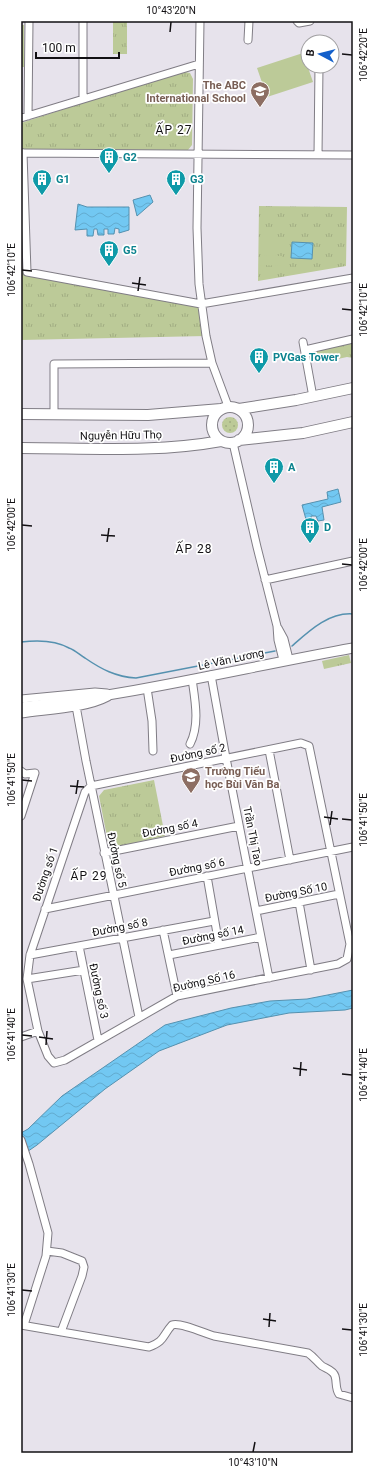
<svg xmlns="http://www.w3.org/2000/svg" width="374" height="1474" viewBox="0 0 374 1474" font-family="Roboto,sans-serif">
<defs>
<pattern id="grass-tufts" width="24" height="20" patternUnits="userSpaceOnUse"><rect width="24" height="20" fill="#bcca98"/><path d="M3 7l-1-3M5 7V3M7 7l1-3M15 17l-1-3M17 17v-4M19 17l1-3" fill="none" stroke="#a1ac82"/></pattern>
<pattern id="garden-dots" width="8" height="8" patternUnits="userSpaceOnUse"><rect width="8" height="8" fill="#bcca98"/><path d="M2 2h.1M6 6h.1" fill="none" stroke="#a1ac82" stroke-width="1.8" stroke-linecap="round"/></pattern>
<pattern id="water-waves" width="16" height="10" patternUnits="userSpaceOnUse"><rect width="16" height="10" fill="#72c8f2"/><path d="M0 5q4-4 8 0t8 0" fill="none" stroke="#62abcf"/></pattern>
</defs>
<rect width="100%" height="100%" fill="#e7e3ec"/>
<path fill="url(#grass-tufts)" d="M113 21H127V54H113Z
M181 71 190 73 193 79 192 145 188 150 21 149V123Z
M259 206 347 207 346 266 258 281Z
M21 266 23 267 26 275 201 304 206 336 21 340Z
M353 341V358L347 357 324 362 323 357 314 360 312 350Z
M349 655 351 663 324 669 322 661Z
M154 780 165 836 115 847 108 842 99 796 104 790Z"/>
<path fill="url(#garden-dots)" d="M222 425a8 8 0 1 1 16 0a8 8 0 1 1-16 0Z"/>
<path fill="#bcca98" d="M21 25H24V67H21Z
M303 53 313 82 267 97 257 68Z
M260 237H284V253H260Z
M260 255 282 256V266L260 265Z"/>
<path fill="url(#water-waves)" stroke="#5591af" d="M150 195 153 202 137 216 133 200Z
M78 204 87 207H129V230L119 233V229L115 228 114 234H108V229H104V235H98L97 229H94L93 236H87V229L75 230Z
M292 242 313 243 312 259 291 258Z
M338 489 341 502 322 507 324 520 318 521 316 516H311L312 522 307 523 302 505 328 499 327 492Z
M353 990V1008L345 1010 289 1013 227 1025 159 1051 105 1089 37 1145 21 1156V1133L28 1129 62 1096 165 1025 231 1008 270 1001 307 999Z"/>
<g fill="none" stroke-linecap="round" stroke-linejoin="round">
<path stroke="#5591af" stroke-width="1.5" d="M21 642C37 640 55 640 69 648 75 650 80 655 85 658 101 669 116 677 136 678L275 651
M292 646C309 631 329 612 353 614"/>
<defs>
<path id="street" d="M83 21V98
M200 21 197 228 199 284 206 336 212 363 228 406
M297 21 299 23 310 21
M248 40 249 21
M28 116 29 21
M21 118 199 64
M21 153 353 155
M23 153 27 272 201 304 353 278
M318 155 319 66
M303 342 313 397
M305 350 353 339
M54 413V364L212 363
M233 443 257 547 277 626 278 640 283 660
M265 580 353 561
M278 628 284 639 289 659
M211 675 226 758 269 978
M147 688 152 721 153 751
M21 699 95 692 107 693
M76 706 86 761 139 1017
M21 714C47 710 86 709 108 697
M301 743 309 746 350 944 347 959 338 964 177 996 65 1060 54 1063 48 1056 38 1031 27 979 30 955 85 792 91 786Z
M190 744C200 725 195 700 192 679
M269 750 290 860
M21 771 25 774 35 773 21 816
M104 853 239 826
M207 876 219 945
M299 902 311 970
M45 909 353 847
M256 911 339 894
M163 930 177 996
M79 946 98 1040
M30 955 214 921
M169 955 261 937
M27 979 84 970
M21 1037 38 1031
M21 1140 29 1164 48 1233 46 1256 24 1325
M47 1251 62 1253 82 1261 84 1267 82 1276 61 1332
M21 1325 149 1347C165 1341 162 1336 172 1325 180 1322 204 1333 214 1336L308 1353C314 1357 317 1362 322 1366 327 1369 333 1370 335 1376 337 1382 335 1388 339 1394L353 1398"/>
<path id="secondary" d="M21 707C133 695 242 668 353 648"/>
<path id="primary" d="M212 425a18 18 0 1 1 36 0a18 18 0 1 1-36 0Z
M239 409 296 400 353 388
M21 414 148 415 221 409
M239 440 303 433 353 422
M21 448C87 448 156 453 221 441"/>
</defs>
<use href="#street" stroke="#807d85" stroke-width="9"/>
<use href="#secondary" stroke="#807d85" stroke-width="11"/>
<use href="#primary" stroke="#807d85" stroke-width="12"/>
<use href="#street" stroke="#fff" stroke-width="7"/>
<use href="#secondary" stroke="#fff" stroke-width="9"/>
<use href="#primary" stroke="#fff" stroke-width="10"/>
</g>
<path fill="none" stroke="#121013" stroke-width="1.5" d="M170 32 171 22M342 54 352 55M22 270 32 271M132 283 146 285M138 291 140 277M342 309 352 310M22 525 32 526M101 535 115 536M107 542 109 528M342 564 352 565M22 780 32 781M70 786 84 787M76 794 78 780M324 817 338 819M342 819 352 820M330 825 332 811M22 1035 32 1036M39 1037 53 1039M46 1045 47 1031M293 1068 307 1070M342 1074 352 1075M300 1076 301 1062M22 1290 32 1291M263 1319 276 1321M269 1327 270 1313M342 1329 352 1330M253 1452 255 1442"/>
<defs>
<symbol id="school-pin" viewBox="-11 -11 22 30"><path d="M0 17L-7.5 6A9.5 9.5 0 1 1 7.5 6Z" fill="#8d6e63" stroke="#fff"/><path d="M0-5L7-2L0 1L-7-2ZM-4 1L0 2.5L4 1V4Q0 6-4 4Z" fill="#fff"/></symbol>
<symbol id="building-pin" viewBox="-11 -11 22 30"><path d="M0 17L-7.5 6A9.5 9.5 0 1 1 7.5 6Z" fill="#0f9aa8" stroke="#fff"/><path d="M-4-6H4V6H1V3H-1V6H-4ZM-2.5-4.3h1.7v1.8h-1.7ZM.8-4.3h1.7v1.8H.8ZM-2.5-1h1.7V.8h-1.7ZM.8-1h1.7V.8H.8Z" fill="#fff"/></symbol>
</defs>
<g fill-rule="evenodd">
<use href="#school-pin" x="249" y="80" width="22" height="30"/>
<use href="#building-pin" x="98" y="146" width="22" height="30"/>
<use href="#building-pin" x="31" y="168" width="22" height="30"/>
<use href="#building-pin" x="165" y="168" width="22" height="30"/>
<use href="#building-pin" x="98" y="239" width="22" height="30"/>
<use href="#building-pin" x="248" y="346" width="22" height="30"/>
<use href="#building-pin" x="263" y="456" width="22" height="30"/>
<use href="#building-pin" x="299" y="516" width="22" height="30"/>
<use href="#school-pin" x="180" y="766" width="22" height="30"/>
</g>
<g text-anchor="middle" stroke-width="3.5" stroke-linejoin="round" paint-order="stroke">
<g font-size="11" font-weight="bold" fill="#785e54" stroke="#fff" text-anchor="end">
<text x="246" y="89">The ABC<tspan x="246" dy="13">International School</tspan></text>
<text x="205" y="775" text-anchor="start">Trường Tiểu<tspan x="205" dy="13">học Bùi Văn Ba</tspan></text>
</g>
<g font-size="11" font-weight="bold" fill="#0d838f" stroke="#fff" text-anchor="start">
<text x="123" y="161">G2</text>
<text x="56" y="183">G1</text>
<text x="190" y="183">G3</text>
<text x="123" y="254">G5</text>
<text x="273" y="361">PVGas Tower</text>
<text x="288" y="471">A</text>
<text x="324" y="531">D</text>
</g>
<g font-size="11" fill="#121013" stroke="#fff">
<text transform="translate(121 435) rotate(-1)" y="4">Nguyễn Hữu Thọ</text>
<text transform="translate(231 659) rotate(-12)" y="4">Lê Văn Lương</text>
<text transform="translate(198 753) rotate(-12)" y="4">Đường số 2</text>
<text transform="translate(170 828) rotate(-11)" y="4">Đường số 4</text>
<text transform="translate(253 836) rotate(79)" y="4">Trần Thị Tao</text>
<text transform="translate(117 860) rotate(78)" y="4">Đường số 5</text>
<text transform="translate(197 867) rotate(-11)" y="4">Đường số 6</text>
<text transform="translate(45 874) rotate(-71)" y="4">Đường số 1</text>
<text transform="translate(296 892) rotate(-11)" y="4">Đường Số 10</text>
<text transform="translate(120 927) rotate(-11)" y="4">Đường số 8</text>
<text transform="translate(213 935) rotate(-11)" y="4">Đường số 14</text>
<text transform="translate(204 981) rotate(-13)" y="4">Đường Số 16</text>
<text transform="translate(99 991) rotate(78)" y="4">Đường số 3</text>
</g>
<g font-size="12" letter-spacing="1" fill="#121013" stroke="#fff">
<text x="174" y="134">ẤP 27</text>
<text x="194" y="553">ẤP 28</text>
<text x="89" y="880">ẤP 29</text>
</g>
</g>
<rect width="374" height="1474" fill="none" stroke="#ffffff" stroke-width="44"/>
<g transform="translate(320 54) rotate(277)"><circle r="19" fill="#ffffff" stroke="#a09fa1"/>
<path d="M0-3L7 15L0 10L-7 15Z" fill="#135fca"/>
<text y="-6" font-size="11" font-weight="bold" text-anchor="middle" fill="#121013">B</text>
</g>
<path d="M36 52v6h83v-6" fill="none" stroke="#121013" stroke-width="2"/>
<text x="42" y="52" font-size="12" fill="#121013" stroke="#ffffff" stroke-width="3" paint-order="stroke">100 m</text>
<rect x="22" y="22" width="330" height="1430" fill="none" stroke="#121013" stroke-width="1.5"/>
<g font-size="10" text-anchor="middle" fill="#121013">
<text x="171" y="14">10°43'20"N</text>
<text transform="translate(363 55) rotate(-90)" y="4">106°42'20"E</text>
<text transform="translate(11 270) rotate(-90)" y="4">106°42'10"E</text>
<text transform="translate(363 310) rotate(-90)" y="4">106°42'10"E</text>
<text transform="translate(11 525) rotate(-90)" y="4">106°42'00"E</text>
<text transform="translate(363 565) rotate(-90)" y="4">106°42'00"E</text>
<text transform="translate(11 780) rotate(-90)" y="4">106°41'50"E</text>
<text transform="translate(363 820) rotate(-90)" y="4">106°41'50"E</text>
<text transform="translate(11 1035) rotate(-90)" y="4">106°41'40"E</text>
<text transform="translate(363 1075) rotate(-90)" y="4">106°41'40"E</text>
<text transform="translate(11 1290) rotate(-90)" y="4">106°41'30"E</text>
<text transform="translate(363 1330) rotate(-90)" y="4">106°41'30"E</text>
<text x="253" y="1466">10°43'10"N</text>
</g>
</svg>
